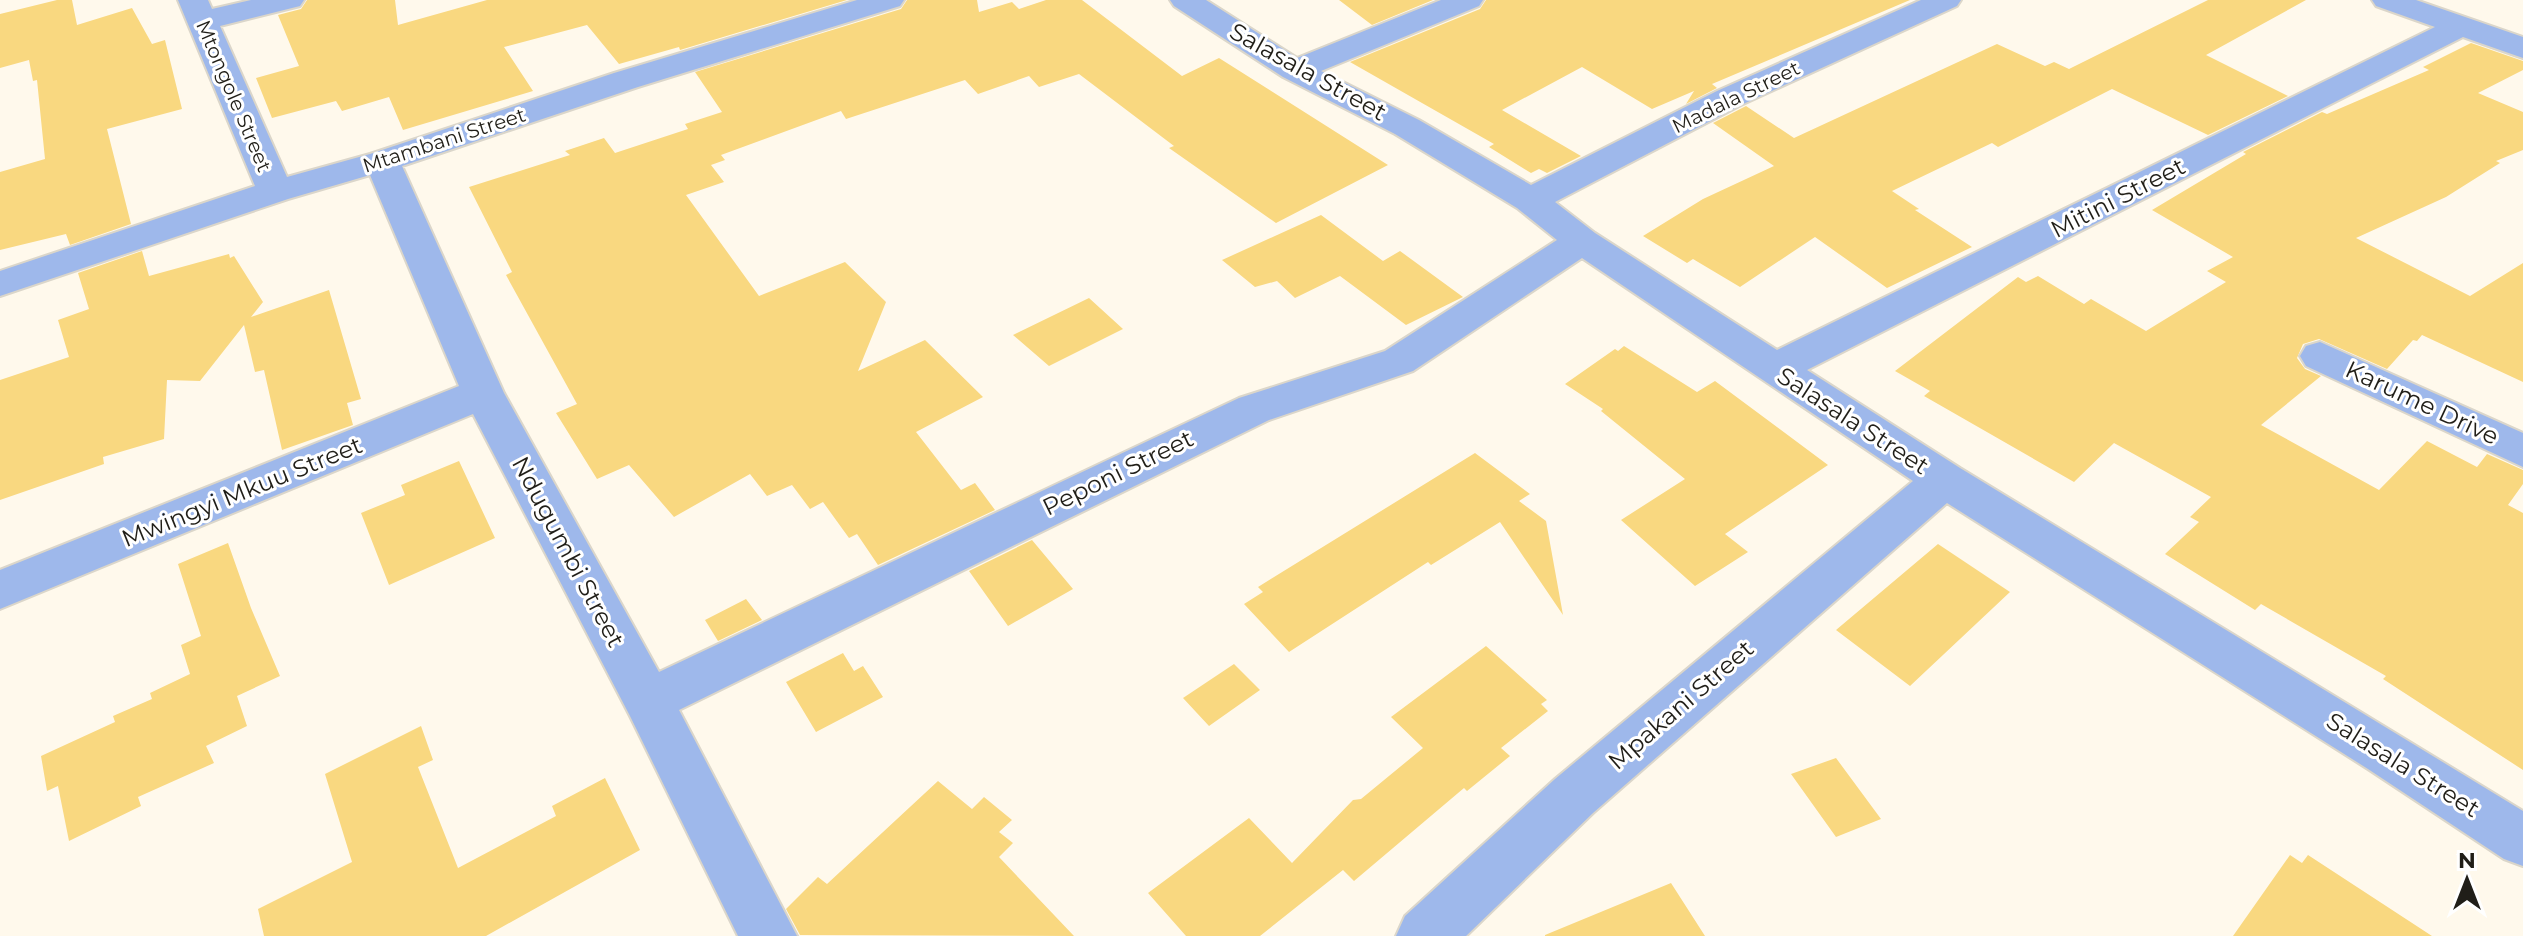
<svg xmlns="http://www.w3.org/2000/svg" width="2523" height="936" viewBox="0 0 2523 936" font-family="Montserrat,sans-serif">
<rect width="100%" height="100%" fill="#fff9ec"/>
<path fill="#f9d880" d="M57 0H72L77 25 132 8 152 44 165 40 182 109 107 129 131 224 70 245 66 234 0 250V172L45 159 37 80 33 81 29 60 0 68V14Z
M307 0H395L398 25 487 0H847L680 50 679 47 619 64 587 25 504 47 533 91 403 130 389 97 342 111 336 101 272 118 256 78 299 66 278 15 301 9Z
M907 0H977L979 12 1012 2 1019 9 1046 0H1082L1182 76 1219 58 1388 165 1276 223 1169 148 1174 146 1079 74 1039 87 1029 76 978 94 965 80 846 119 841 111 721 155 725 160 711 165 724 182 686 195 759 296 845 262 886 302 858 371 925 340 983 397 916 432 961 490 975 483 995 510 878 565 857 534 849 538 823 502 810 509 792 485 767 496 750 474 674 517 629 465 597 479 556 413 577 404 506 275 512 272 469 187 570 155 565 151 604 138 615 153 688 129 685 124 722 112 695 72 901 9Z
M1339 0H1433L1372 25Z
M1486 0H1910L1712 84 1717 88 1686 104 1694 91 1652 109 1582 67 1502 110 1581 156 1547 173 1539 169 1531 173 1489 147 1494 144 1350 62 1480 9Z
M2208 0H2306L2206 55 2288 96 2208 135 2112 89 1998 147 1992 143 1892 191 1919 209 1915 210 1972 247 1887 288 1815 237 1740 287 1693 259 1687 263 1643 236 1703 199 1774 166 1713 123 1746 106 1794 138 1997 44 2045 66 2054 62 2069 69Z
M2471 43 2523 61V70L2478 93 2523 112V150L2496 161 2500 163 2446 197 2356 238 2470 296 2523 263V382L2422 335 2417 341 2413 340 2387 369 2319 339 2303 344 2297 358 2305 369 2321 376 2261 425 2379 490 2427 441 2477 467 2487 454 2523 470V484L2508 505 2523 513V770L2383 679 2386 676 2261 604 2255 610 2165 554 2199 522 2190 517 2211 497 2114 443 2074 482 1924 396 1930 391 1895 371 2018 277 2026 282 2038 276 2084 304 2091 299 2146 331 2226 282 2207 271 2233 257 2152 210 2246 154 2243 152 2322 112 2327 114 2429 70 2423 67Z
M1321 215 1383 261 1400 251 1463 297 1406 325 1340 276 1295 298 1277 281 1255 287 1222 260Z
M142 251 149 276 229 254 230 258 234 256 263 302 251 317 329 290 361 399 347 403 353 425 282 450 264 370 255 372 244 325 200 381 167 380 164 439 103 457 104 464 0 500V380L69 357 58 320 89 309 78 273Z
M1089 298 1123 329 1049 366 1013 335Z
M1624 346 1697 392 1715 381 1828 465 1725 534 1748 552 1695 586 1621 520 1685 479 1601 411 1603 409 1565 384 1615 349 1618 351Z
M1475 453 1530 494 1519 501 1546 521 1563 615 1500 522 1431 565 1428 562 1289 652 1244 604 1263 592 1258 587Z
M459 461 495 538 389 585 361 513 405 495 401 485Z
M1032 540 1073 589 1008 626 969 571Z
M228 543 251 608 280 676 237 696 247 726 206 746 214 763 138 797 141 806 69 841 58 786 47 791 41 756 115 722 113 716 152 699 150 693 190 674 181 645 201 636 178 564Z
M1938 544 2010 592 1910 686 1836 630Z
M746 599 762 620 718 641 705 620Z
M1486 646 1547 700 1541 704 1548 711 1501 748 1510 756 1467 791 1464 788 1354 881 1343 870 1260 936H1186L1148 893 1249 818 1292 863 1353 800 1361 799 1423 748 1391 717Z
M843 653 854 671 863 666 883 697 816 732 786 682Z
M1234 664 1260 690 1209 726 1183 698Z
M421 726 433 760 418 767 458 868 556 816 552 806 605 778 640 850 486 936H264L258 909 352 862 325 774Z
M1836 758 1881 819 1836 837 1791 774Z
M938 781 972 809 984 797 1012 820 999 832 1013 843 999 857 1074 936 800 935 786 909 818 877 827 884Z
M2290 855 2302 863 2308 855 2432 936H2233Z
M1671 883 1705 936H1545V935Z"/>
<g fill="none" stroke-linecap="round" stroke-linejoin="round">
<defs>
<path id="minor" d="M178 0H208L212 9 251 0H304L300 6 220 26 287 177 370 154 614 73 857 0H904L900 6 638 87 402 166 504 393 659 672 1239 398 1385 351 1557 240 1517 208 1395 134 1283 77 1174 6 1170 0H1206L1297 58 1441 0H1483L1479 6 1321 71 1419 120 1531 185 1717 91 1921 0H1961L1957 6 1741 105 1555 202 1595 233 1777 350 2435 27 2376 6 2372 0H2416L2523 37V58L2463 37 1807 370 1960 468 2523 811V866L2504 859 2368 769 1947 503 1593 813 1466 936H1396L1405 916 1555 779 1913 481 1582 258 1413 371 1269 420 679 710 797 936H738L630 716 473 414 0 609V570L459 386 370 175 288 199 0 296V271L255 186Z
M2320 342 2523 433V467L2306 366 2300 356 2306 346Z"/>
</defs>
<use href="#minor" stroke="#dbd6ca" stroke-width="4"/>
<use href="#minor" fill="#9eb8eb" fill-rule="evenodd"/>
</g>
<g text-anchor="middle" stroke-width="6" stroke-linejoin="round" paint-order="stroke">
<g font-size="20" fill="#201e18" stroke="#fff">
<text transform="translate(234 96) rotate(67)" y="7">Mtongole Street</text>
<text transform="translate(1736 97) rotate(-26)" y="7">Madala Street</text>
<text transform="translate(444 140) rotate(-18)" y="7">Mtambani Street</text>
</g>
<g font-size="24" fill="#201e18" stroke="#fff">
<text transform="translate(1308 72) rotate(29)" y="8">Salasala Street</text>
<text transform="translate(2118 198) rotate(-27)" y="8">Mitini Street</text>
<text transform="translate(2422 403) rotate(25)" y="8">Karume Drive</text>
<text transform="translate(1853 421) rotate(33)" y="8">Salasala Street</text>
<text transform="translate(1118 473) rotate(-26)" y="8">Peponi Street</text>
<text transform="translate(242 492) rotate(-22)" y="8">Mwingyi Mkuu Street</text>
<text transform="translate(568 552) rotate(62)" y="8">Ndugumbi Street</text>
<text transform="translate(1681 705) rotate(-41)" y="8">Mpakani Street</text>
<text transform="translate(2403 765) rotate(32)" y="8">Salasala Street</text>
</g>
</g>
<g transform="translate(2467 880)" stroke="#ffffff" stroke-width="6" paint-order="stroke">
<path d="M0-6L14 30L0 20L-14 30Z" fill="#201e18"/>
<text y="-12" font-size="22" font-weight="bold" text-anchor="middle" fill="#201e18">N</text>
</g>
</svg>
